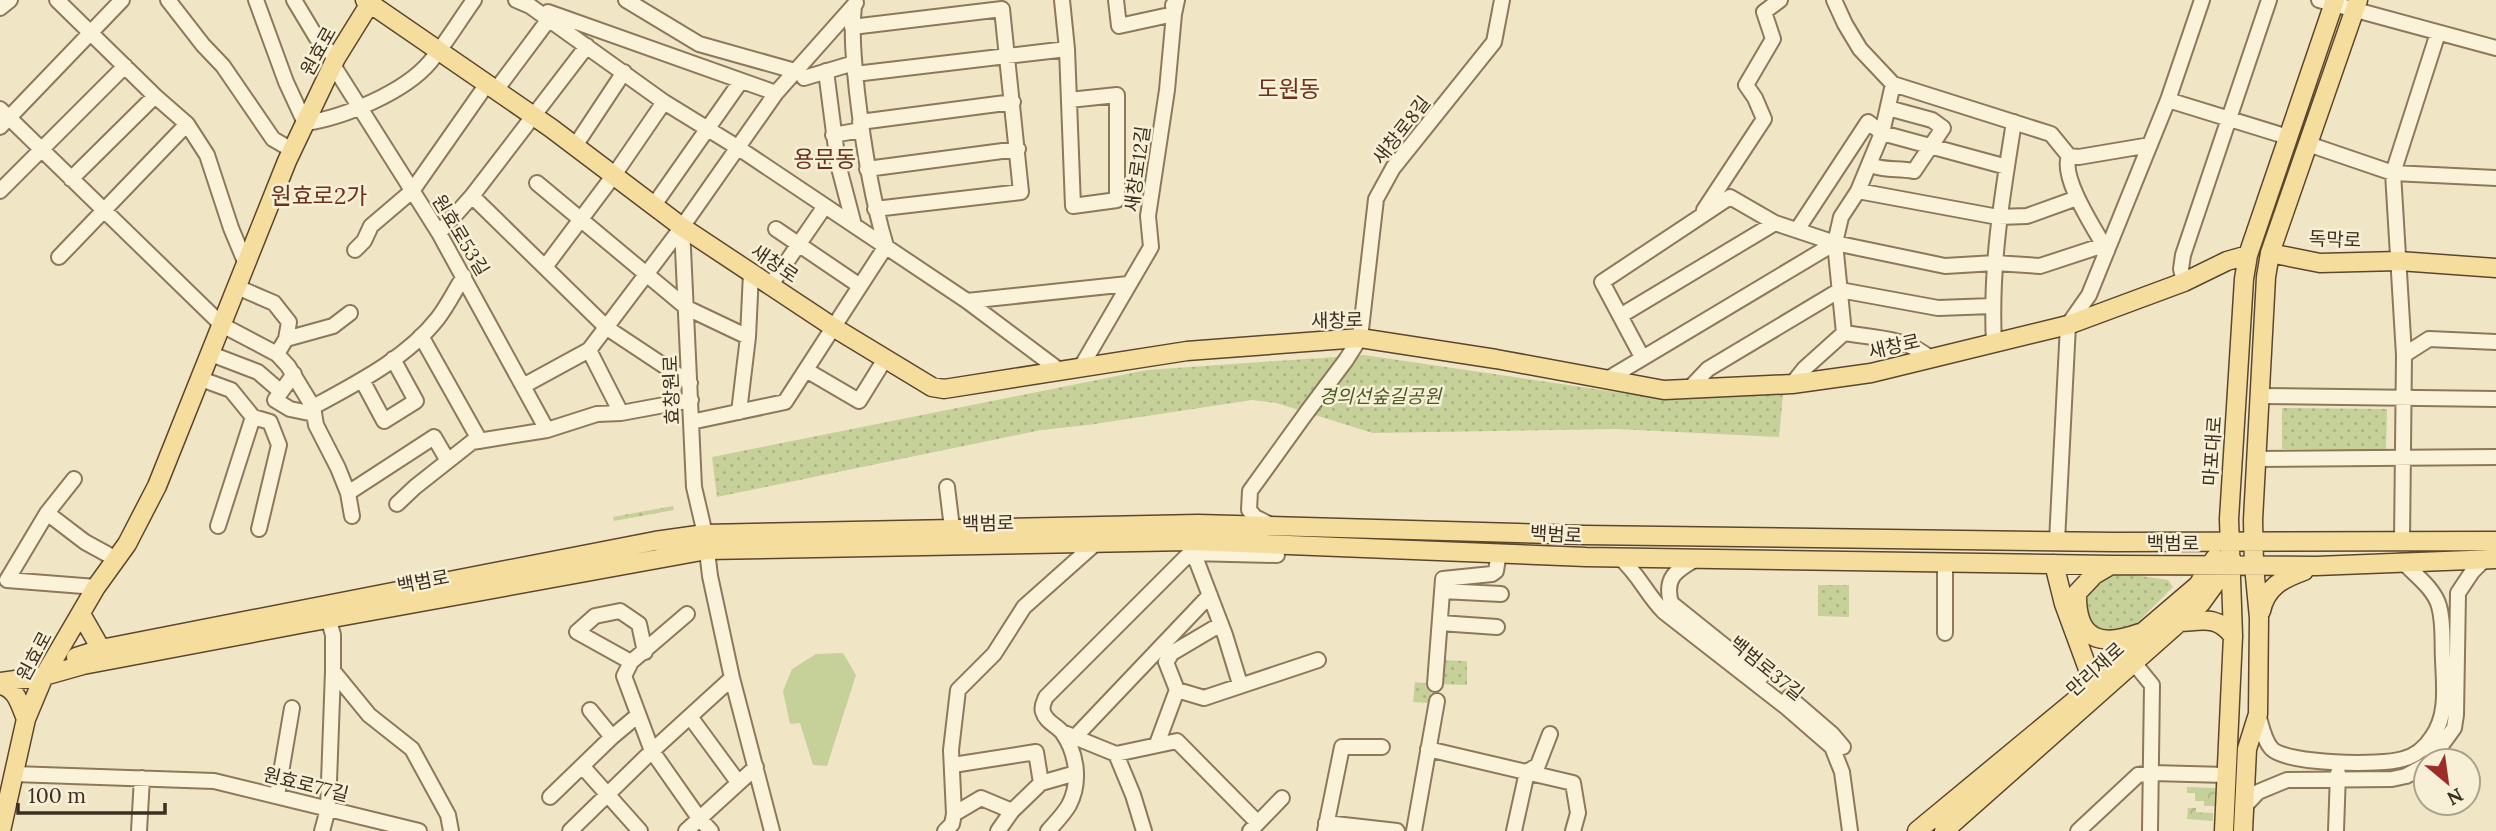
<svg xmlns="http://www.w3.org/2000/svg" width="2496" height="831" viewBox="0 0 2496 831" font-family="Lora,'Noto Sans KR',serif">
<defs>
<pattern id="grass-dots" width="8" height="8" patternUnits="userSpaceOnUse" patternTransform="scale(1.75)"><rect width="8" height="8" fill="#c6d099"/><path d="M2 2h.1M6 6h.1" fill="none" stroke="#abb383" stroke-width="1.8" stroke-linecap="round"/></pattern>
<pattern id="forest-crowns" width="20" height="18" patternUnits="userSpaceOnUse" patternTransform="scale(1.75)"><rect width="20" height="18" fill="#c6d099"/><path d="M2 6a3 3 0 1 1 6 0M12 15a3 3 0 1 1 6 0" fill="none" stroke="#abb383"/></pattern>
</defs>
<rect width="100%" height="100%" fill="#f0e6c6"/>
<path fill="url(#grass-dots)" d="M1364 355 1663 399 1783 394 1779 437 1616 429 1373 433 1276 403 1252 400 1088 425 1041 430 717 497 712 457 1147 370Z
M2282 408 2387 409 2386 451 2282 449Z
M673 506 674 510 614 521 613 517Z
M2121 573 2168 580 2173 587 2136 624 2115 637 2088 627 2084 594 2105 576Z
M1818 585H1849V617L1818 616Z
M1439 660 1467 661V685L1437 684Z
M1415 682 1432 684 1430 703 1413 702Z"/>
<path fill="url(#forest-crowns)" d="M2187 787 2216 788 2215 806H2204V801H2195V793H2187Z
M2188 808H2196V812L2213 813V821L2187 819Z"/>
<path fill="#c6d099" d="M843 653 856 675 827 766 813 765 800 723 790 724 783 691 792 669 816 654Z"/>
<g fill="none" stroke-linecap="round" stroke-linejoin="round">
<defs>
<path id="minor" d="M57 0 155 96 187 124 207 155 231 228 246 264
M168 0 203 45 223 66 273 139 292 150
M256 0 286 82 305 123C343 118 405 92 430 62 446 43 459 21 474 0
M294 0 318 40 336 58
M516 0 530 6 664 102 737 147 967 301 1059 370
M626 0 699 44 795 71
M1062 0 1067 49 1073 206 1117 200V95L1069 100
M1116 0 1119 26 1174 14 1173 5
M1834 0 1845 24 1860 49 1893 84 2051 134 2069 156 2079 157 2150 145
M2319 0 2496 48
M0 8 10 0
M548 12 776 93
M852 27 1002 9 1021 192 875 209
M333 65 439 233 547 430
M826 71 838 164 854 225
M855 74 1067 49
M804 78 854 63
M1893 84 1882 133 1858 191 1841 217 1835 243 1844 333C1875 338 1908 338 1931 359
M496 90 549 19
M2168 100 2288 137
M0 109 222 325 277 354 288 366 313 407 316 425 338 468 348 493 352 516
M860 122 1013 102
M0 127 122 0
M833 135 861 130
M2308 144 2393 173 2496 178
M575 146 624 72
M2069 156C2060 178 2096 231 2107 251
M1870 165C1887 171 1896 168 1914 171L1943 128 1932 120 1888 108
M867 169 1018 149
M71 179 155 96
M537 183 687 308 748 337 751 273
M0 191 125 66
M1858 191 1998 217 2027 216 2077 198
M472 196 607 328 690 383
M654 205 741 81
M1704 210 1764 119 1755 98 1746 85 1773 39 1764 12 1780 0
M682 227 694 487 705 534 710 576 732 678 772 831
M776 229 860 286
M1797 230 1868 122 1882 133 2007 167
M439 233 472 196 587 46
M355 250 364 241 371 226 412 191 487 84
M59 257 187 124
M545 267 614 175 664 102
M2184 282 2181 269 2183 255 2269 0
M770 286 825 206
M237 287 274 303 289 322 286 339 277 354
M967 301 1128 284
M1620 316 1775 223
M421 336 480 441
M286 339 333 326 350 313
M1994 343C1990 268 2002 196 2014 122
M589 350 621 413
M211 354 258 372 280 391
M2404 355 2429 339 2496 342
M1642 357 1602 282 1730 197 1775 223 1835 243 1945 266 1995 263 2040 266 2104 245
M1346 360 1360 338 1376 199 1393 168 1494 42 1502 0
M1081 367 1151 247 1148 216 1167 90 1174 14 1177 0
M806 370 859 401 885 359
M294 374 275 400 290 409 314 414
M201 379 231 390 253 417
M362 380 384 421 416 401 393 359
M1606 380 1835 243
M1792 384 1804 369 1844 333
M523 386 589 350 682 227 776 93 856 3
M1689 389 1708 369 1840 290 1938 308 1992 306
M2259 396 2496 399
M313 407C357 383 407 358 438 318 448 305 455 290 464 276
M739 412 748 337
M691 422 785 402 886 246C871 196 863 144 857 92 854 62 851 34 854 5
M2256 459 2496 457
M74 479 47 513 7 580 96 587
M947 487 952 528
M348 493 434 437 448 461
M397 504 415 487 472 442 547 430 597 414 621 413 691 400
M47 513 85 542 116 559
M1269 524 1255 517 1249 510 1250 491 1307 412
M218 526 253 417 270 422 279 445 259 529
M2057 541 2068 325 2089 295 2168 100 2202 0
M2402 541 2404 355 2393 173 2438 33
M1189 545 1190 553 1197 562 1225 635 1240 684
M1190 553 1277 555
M1619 557C1639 574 1646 594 1664 612L1786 707 1832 747 1842 772 1850 831
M1696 559C1676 570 1664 578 1671 603L1762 676
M1442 591 1501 594
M687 614 631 662 624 676 652 751 699 818 711 831
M1440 623 1497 627
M1221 624 1172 653 1166 662 1177 690 1204 698 1318 660
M1945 633V562
M631 662 577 632 595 616 620 611 639 624 645 652
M2134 663 2152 685 2150 831
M333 671 369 715 412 749 448 815 451 831
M1435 684 1443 579 1492 574 1496 571 1499 552
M1789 697 1832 734 1843 747
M590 710 612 737
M2258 714C2261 724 2264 741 2272 749 2288 764 2380 766 2403 759 2415 756 2425 748 2432 737 2448 715 2444 686 2443 660 2442 642 2444 623 2439 606 2434 588 2414 574 2402 561
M691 718 738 782
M1062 732 1116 754 1177 741 1257 822
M1075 737 1210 595
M1157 744 1177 690
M1428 749 1573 783 1578 813 1573 831
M1116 754 1133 795 1144 831
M2430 761 2454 728 2456 715 2458 593 2472 572 2485 559
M953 765 1036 752 1041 783
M583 767 640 831
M14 774 214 781 419 831
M277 796 292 708
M550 797 612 737 637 716
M2243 808 2258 792 2287 780 2392 779 2406 776 2426 765
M954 814 981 798 1012 811
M1326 823 1397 831
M139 831 142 778
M322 831 328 809 333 671V635L326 610
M570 831 652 751 732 678
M686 831 756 767
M945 831 952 824 954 814 951 750 958 690 994 654 1024 607 1097 542
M998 831 1012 811 1041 783 1076 773
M1048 831C1055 823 1064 814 1069 805 1081 782 1077 753 1062 732 1056 725 1046 722 1043 712 1041 706 1044 702 1046 697L1190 553
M1250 831 1282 798
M1325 831 1342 747H1382
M1414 831 1437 701
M1514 831 1527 772 1538 765 1550 734
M2078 831 2138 775 2152 773 2226 775
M2336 831 2338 773"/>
<path id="major" d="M365 0 551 128 682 227 833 327 932 387 944 389 1187 351 1360 338 1496 359 1664 390 1792 384 1871 373 2068 325 2184 282 2227 261 2248 255
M2270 253 2320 263 2399 261 2496 268
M2054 564 2064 604 2089 672 2090 688
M2111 565 2094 575 2077 593C2076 641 2101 647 2140 633
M2261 611C2266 587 2282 579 2304 571
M81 614 101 649
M2179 622C2203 621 2217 615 2233 636
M76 657 101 649 655 541 705 534 1198 524 1584 535 2114 542 2496 541
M0 682 44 676 83 665 305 623 707 550 1189 541 1586 557 2111 565 2316 566 2496 559
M0 685C17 688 20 705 26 719
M1 831 26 719 44 676 96 587 127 544 157 486 287 161 336 58 372 0
M1917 831 2090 688 2143 632 2198 585 2215 558
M1944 831 2201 603 2232 560
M2224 831 2233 636 2229 519 2244 279 2248 255 2335 0
M2243 831 2247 749 2258 714 2259 618 2254 566 2253 520 2266 277 2270 253 2358 0"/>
</defs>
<use href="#minor" stroke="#8d785a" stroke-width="18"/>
<use href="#major" stroke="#5b462e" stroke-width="21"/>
<use href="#minor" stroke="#faf3da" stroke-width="14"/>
<use href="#major" stroke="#f5de9d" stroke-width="18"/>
<defs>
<path id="minor-bridge" d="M1307 412 1346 360"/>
</defs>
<use href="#minor-bridge" stroke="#8d785a" stroke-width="18" stroke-linecap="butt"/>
<use href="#minor-bridge" stroke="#faf3da" stroke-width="14"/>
</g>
<g text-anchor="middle" stroke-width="5" stroke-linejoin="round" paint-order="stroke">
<g font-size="19" fill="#3c2f1f" stroke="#f7f0d6">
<text transform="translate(318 51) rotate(-61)" y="7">원효로</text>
<text transform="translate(1401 130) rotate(-52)" y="7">새창로8길</text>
<text transform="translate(1137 169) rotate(-82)" y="7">새창로12길</text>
<text transform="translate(461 235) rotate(59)" y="7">원효로53길</text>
<text transform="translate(2335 239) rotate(2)" y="7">독막로</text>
<text transform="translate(775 263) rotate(34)" y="7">새창로</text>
<text transform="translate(1337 320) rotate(-1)" y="7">새창로</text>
<text transform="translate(1894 346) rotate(-13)" y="7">새창로</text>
<text transform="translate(671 390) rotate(-92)" y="7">효창원로</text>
<text transform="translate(2212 451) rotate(-86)" y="7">마포대로</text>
<text transform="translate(988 523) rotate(-1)" y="7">백범로</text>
<text transform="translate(1556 534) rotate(3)" y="7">백범로</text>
<text x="2173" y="550">백범로</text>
<text transform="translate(423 581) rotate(-11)" y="7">백범로</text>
<text transform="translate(34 656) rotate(-62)" y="7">원효로</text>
<text transform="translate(1767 668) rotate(39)" y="7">백범로37길</text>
<text transform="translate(2095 669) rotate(-42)" y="7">만리재로</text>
<text transform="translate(306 784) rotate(14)" y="7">원효로77길</text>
</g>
<g font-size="19" font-style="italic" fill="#495a24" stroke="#f7f0d6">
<text x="1380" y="403">경의선숲길공원</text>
</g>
<g font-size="23" fill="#6b311c" stroke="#f7f0d6">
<text x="1289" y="97">도원동</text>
<text x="825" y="167">용문동</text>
<text x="319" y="204">원효로2가</text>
</g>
</g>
<g transform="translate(2447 782) rotate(151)"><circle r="33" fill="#f7f0d6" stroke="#aca38d" stroke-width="2"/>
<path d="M0-5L12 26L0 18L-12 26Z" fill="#9f2d27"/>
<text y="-10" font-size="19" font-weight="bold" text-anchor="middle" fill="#3c2f1f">N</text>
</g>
<path d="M18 803v10h147v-10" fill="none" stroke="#3c2f1f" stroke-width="3.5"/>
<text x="28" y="803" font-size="21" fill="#3c2f1f" stroke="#f7f0d6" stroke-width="5" paint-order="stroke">100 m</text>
</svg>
